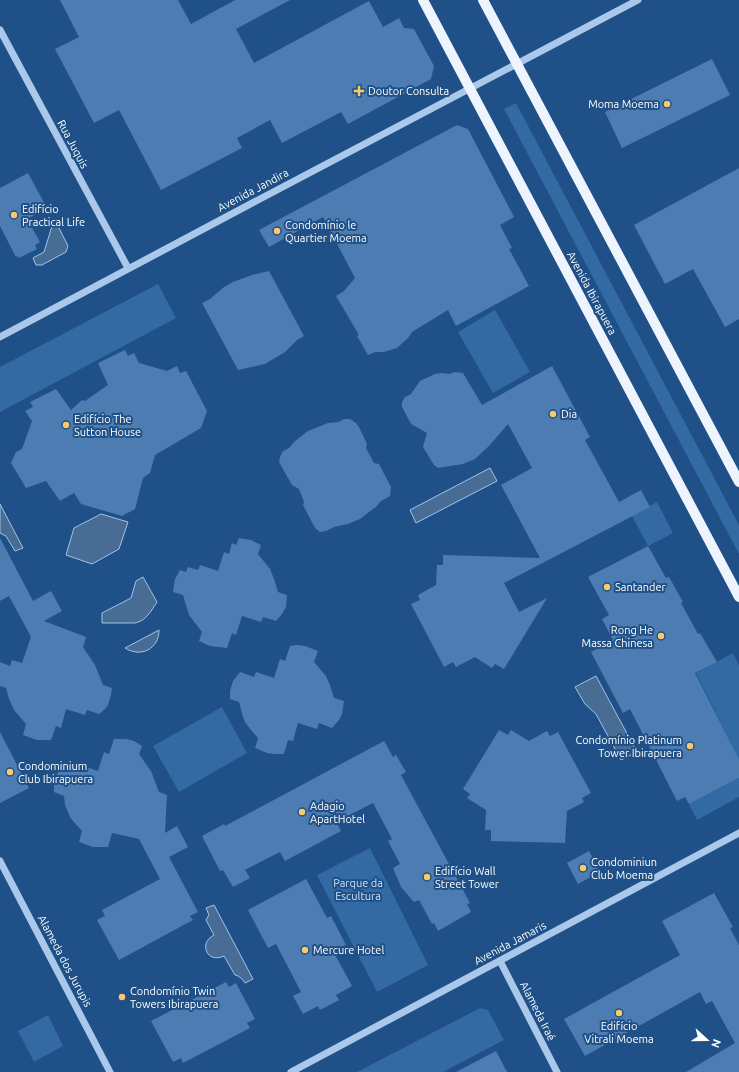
<svg xmlns="http://www.w3.org/2000/svg" width="739" height="1072" viewBox="0 0 739 1072" font-family="Ubuntu,sans-serif">
<rect width="100%" height="100%" fill="#1f5087"/>
<path fill="#336aa4" d="M516 103 739 525V554L504 109Z
M158 284 176 318 0 412V367Z
M495 310 530 372 493 393 458 332Z
M657 502 673 533 648 546 632 516Z
M733 653 739 665V759L696 673Z
M222 707 247 753 179 792 153 746Z
M739 778V797L697 820 689 804Z
M370 848 428 965 377 992 317 875Z
M480 1008 488 1010 504 1040 443 1072H357Z
M48 1015 63 1046 34 1062 18 1031Z"/>
<path fill="#496c94" stroke="#9cc4ec" d="M52 226 59 228 68 246 66 252 42 265H36L33 258 44 252Z
M490 468 497 481 416 523 410 510Z
M0 504 23 548 15 551 6 536 0 533Z
M101 514 128 522 119 549 92 564 66 555 74 528Z
M143 577 157 602C151 611 146 621 135 623H102V613L131 598 136 581Z
M159 630C159 649 141 658 125 648Z
M596 676 637 752 621 760 596 714 585 704 575 687Z
M214 905 253 979 245 983C242 979 240 976 235 975L224 956C207 964 198 943 214 935L206 920 209 915 206 908Z"/>
<path fill="#4c7cb1" d="M60 0H178L191 24 235 0H290L236 29 254 63 369 1 383 27 399 18 404 28 414 29 434 66 431 79 348 124 341 112 282 143 270 120 237 138 242 148 161 190 119 110 94 123 55 49 79 37Z
M712 59 730 95 622 148 605 112Z
M457 125 468 129 514 217 500 225 512 248 509 249 529 286 456 326 448 310 412 332 408 338 397 348 384 352H375L368 355 357 336 359 335 336 296 344 291 355 278 323 217 269 247 259 230Z
M739 168V319L725 327 693 269 665 284 634 225Z
M28 173 47 208 27 219 40 242 35 245 37 249 19 258 18 256 16 257 0 226V188Z
M269 271 304 336 297 340 285 352 265 364 238 370 202 303 210 299 224 287 233 282 252 275Z
M125 350 128 356 134 353 139 363 167 371 177 366 180 373 186 371 207 411 201 428 155 455 150 473 143 478 135 509 122 516 81 504 74 493 60 501 46 481 26 488 11 463 16 452 22 449 32 421 25 411 33 407 30 402 56 389 71 410 82 400 85 401 108 385 98 363Z
M552 366 590 437 585 440 619 502 641 490 650 507 504 583 519 612 547 598 504 669 495 664 492 668 475 657 456 667 453 662 444 667 411 604 420 600 418 595 436 585 437 565H443V555L540 558 501 485 532 468 508 424 489 446 475 459 463 464 438 468 434 465 423 447 427 433 411 424 402 407V402L405 397 411 394 420 381 435 374 442 373 450 374 454 372 463 373 482 405Z
M344 419H350L356 423 359 427 367 444 366 448 374 463 379 464 391 487 390 496 381 501 376 507 369 512 360 519 348 524 334 527 326 531 320 532 315 528 303 505 304 502 299 489 292 485 279 462 280 457 283 451 289 448 295 441 308 431 328 423 338 422Z
M0 538 33 601 51 591 62 611 44 621 86 637 83 647 95 665 103 685 112 688 111 695 108 705 105 709 99 714 87 710 85 715 66 709 61 728 56 726 51 740H37L23 735 26 724 14 710 9 699 6 688 0 686V662L10 666 12 660 22 663 31 637 9 596 0 601Z
M239 538 251 540 261 545 258 554 270 569 274 579 278 592 287 595 286 607 282 614 276 621 263 617 261 622 242 616 236 635 232 633 227 648 210 646 199 641 202 632 189 615 183 595 173 592 175 579 180 570 186 572 188 567 198 570 200 565 218 571 224 552 229 554 232 543 236 545Z
M648 546 666 578 669 577 683 602 681 603 698 634 700 633 717 662 695 673 739 759V778L689 804 685 797 677 801 630 709 623 713 591 652 613 640 602 619 609 615 588 577Z
M297 645 305 646 318 651 314 662 326 676 330 685 334 698 344 701 342 714 339 720 332 728 319 723 317 729 298 723 293 741 288 740 284 754H274L267 753 255 748 258 738 251 730 245 722 243 717 239 702 230 699V691L233 681 240 672 254 677 256 672 274 678 280 659 285 661 290 646Z
M499 730 508 735 511 730 529 741 547 731 550 736 558 732 591 793 582 798 584 802 567 811 565 843 491 841V830H485L486 810 467 798 470 794 463 789Z
M0 732 29 788 0 803Z
M114 739H126L134 741 142 746 139 754 151 771 159 792 167 795 165 833 177 826 188 847 169 857 198 912 190 916 193 920 119 960 97 920 105 916 102 910 160 879 139 839 112 833 108 847H93L79 842 82 831 73 821 70 817 65 805 64 796 54 792V784L57 774 64 765 78 770 80 765 98 771 104 752 109 754Z
M384 741 393 757 396 755 406 772 401 775 470 903 467 904 471 912 438 931 434 923 432 924 419 900 414 902 401 887 393 868 400 864 388 841 392 839 373 803 336 822 341 831 285 861 280 852 245 870 250 878 233 887 223 870 220 871 202 836 224 824 225 826Z
M589 851 600 872 578 884 567 863Z
M306 879 327 918 331 916 346 945 333 951 352 986 336 995 339 1000 320 1010 318 1006 303 1014 293 996 301 992 276 944 268 948 248 910Z
M714 893 733 927 730 928 739 945V1072H686L735 1043 712 1001 706 1004 700 992 585 1056 564 1019 680 955 662 921Z
M226 982 229 987 236 983 255 1019 247 1023 250 1028 183 1063 181 1058 173 1062 151 1021Z
M496 1051 507 1072H456Z"/>
<g fill="none" stroke-linecap="round" stroke-linejoin="round">
<path stroke="#a9c8ea" stroke-width="7" d="M0 30 128 268
M0 337C212 223 425 113 638 0
M0 861 110 1072
M500 961 557 1072
M291 1072 739 833"/>
<path stroke="#edf4fe" stroke-width="10" d="M423 0 739 597
M483 0 739 482"/>
</g>
<g fill="#f9ca68" stroke="#1f5087" stroke-width="1.5">
<path d="M357 85h4v4h4v4h-4v4h-4v-4h-4v-4h4z"/>
<circle cx="667" cy="104" r="4"/>
<circle cx="14" cy="215" r="4"/>
<circle cx="277" cy="231" r="4"/>
<circle cx="553" cy="414" r="4"/>
<circle cx="66" cy="425" r="4"/>
<circle cx="607" cy="587" r="4"/>
<circle cx="661" cy="636" r="4"/>
<circle cx="690" cy="746" r="4"/>
<circle cx="10" cy="772" r="4"/>
<circle cx="302" cy="812" r="4"/>
<circle cx="583" cy="868" r="4"/>
<circle cx="427" cy="877" r="4"/>
<circle cx="305" cy="950" r="4"/>
<circle cx="122" cy="997" r="4"/>
<circle cx="619" cy="1013" r="4"/>
</g>
<g text-anchor="middle" stroke-width="4" stroke-linejoin="round" paint-order="stroke">
<g font-size="11" fill="#fff" stroke="#1f5087" text-anchor="start">
<text x="368" y="95">Doutor Consulta</text>
<text x="659" y="108" text-anchor="end">Moma Moema</text>
<text x="22" y="213">Edifício<tspan x="22" dy="13">Practical Life</tspan></text>
<text x="285" y="229">Condomínio le<tspan x="285" dy="13">Quartier Moema</tspan></text>
<text x="561" y="418">Dia</text>
<text x="74" y="423">Edifício The<tspan x="74" dy="13">Sutton House</tspan></text>
<text x="615" y="591">Santander</text>
<text x="653" y="634" text-anchor="end">Rong He<tspan x="653" dy="13">Massa Chinesa</tspan></text>
<text x="682" y="744" text-anchor="end">Condomínio Platinum<tspan x="682" dy="13">Tower Ibirapuera</tspan></text>
<text x="18" y="770">Condominium<tspan x="18" dy="13">Club Ibirapuera</tspan></text>
<text x="310" y="810">Adagio<tspan x="310" dy="13">ApartHotel</tspan></text>
<text x="591" y="866">Condominiun<tspan x="591" dy="13">Club Moema</tspan></text>
<text x="435" y="875">Edifício Wall<tspan x="435" dy="13">Street Tower</tspan></text>
<text x="313" y="954">Mercure Hotel</text>
<text x="130" y="995">Condomínio Twin<tspan x="130" dy="13">Towers Ibirapuera</tspan></text>
<text x="619" y="1030" text-anchor="middle">Edifício<tspan x="619" dy="13">Vitrali Moema</tspan></text>
</g>
<g font-size="11" fill="#fff" stroke="#1f5087">
<text transform="translate(73 144) rotate(62)" y="4">Rua Juquis</text>
<text transform="translate(253 190) rotate(-28)" y="4">Avenida Jandira</text>
<text transform="translate(592 293) rotate(62)" y="4">Avenida Ibirapuera</text>
<text transform="translate(510 943) rotate(-28)" y="4">Avenida Jamaris</text>
<text transform="translate(65 961) rotate(62)" y="4">Alameda dos Jurupis</text>
<text transform="translate(538 1011) rotate(63)" y="4">Alameda Iraé</text>
</g>
<g font-size="11" fill="#cde2f8" stroke="#1f5087">
<text x="358" y="887">Parque da<tspan x="358" dy="13">Escultura</tspan></text>
</g>
</g>
<g transform="translate(707 1040) rotate(111)" stroke="#1f5087" stroke-width="3" paint-order="stroke">
<path d="M0-3L7 15L0 10L-7 15Z" fill="#ffffff"/>
<text y="-6" font-size="11" font-weight="bold" text-anchor="middle" fill="#ffffff">N</text>
</g>
</svg>
